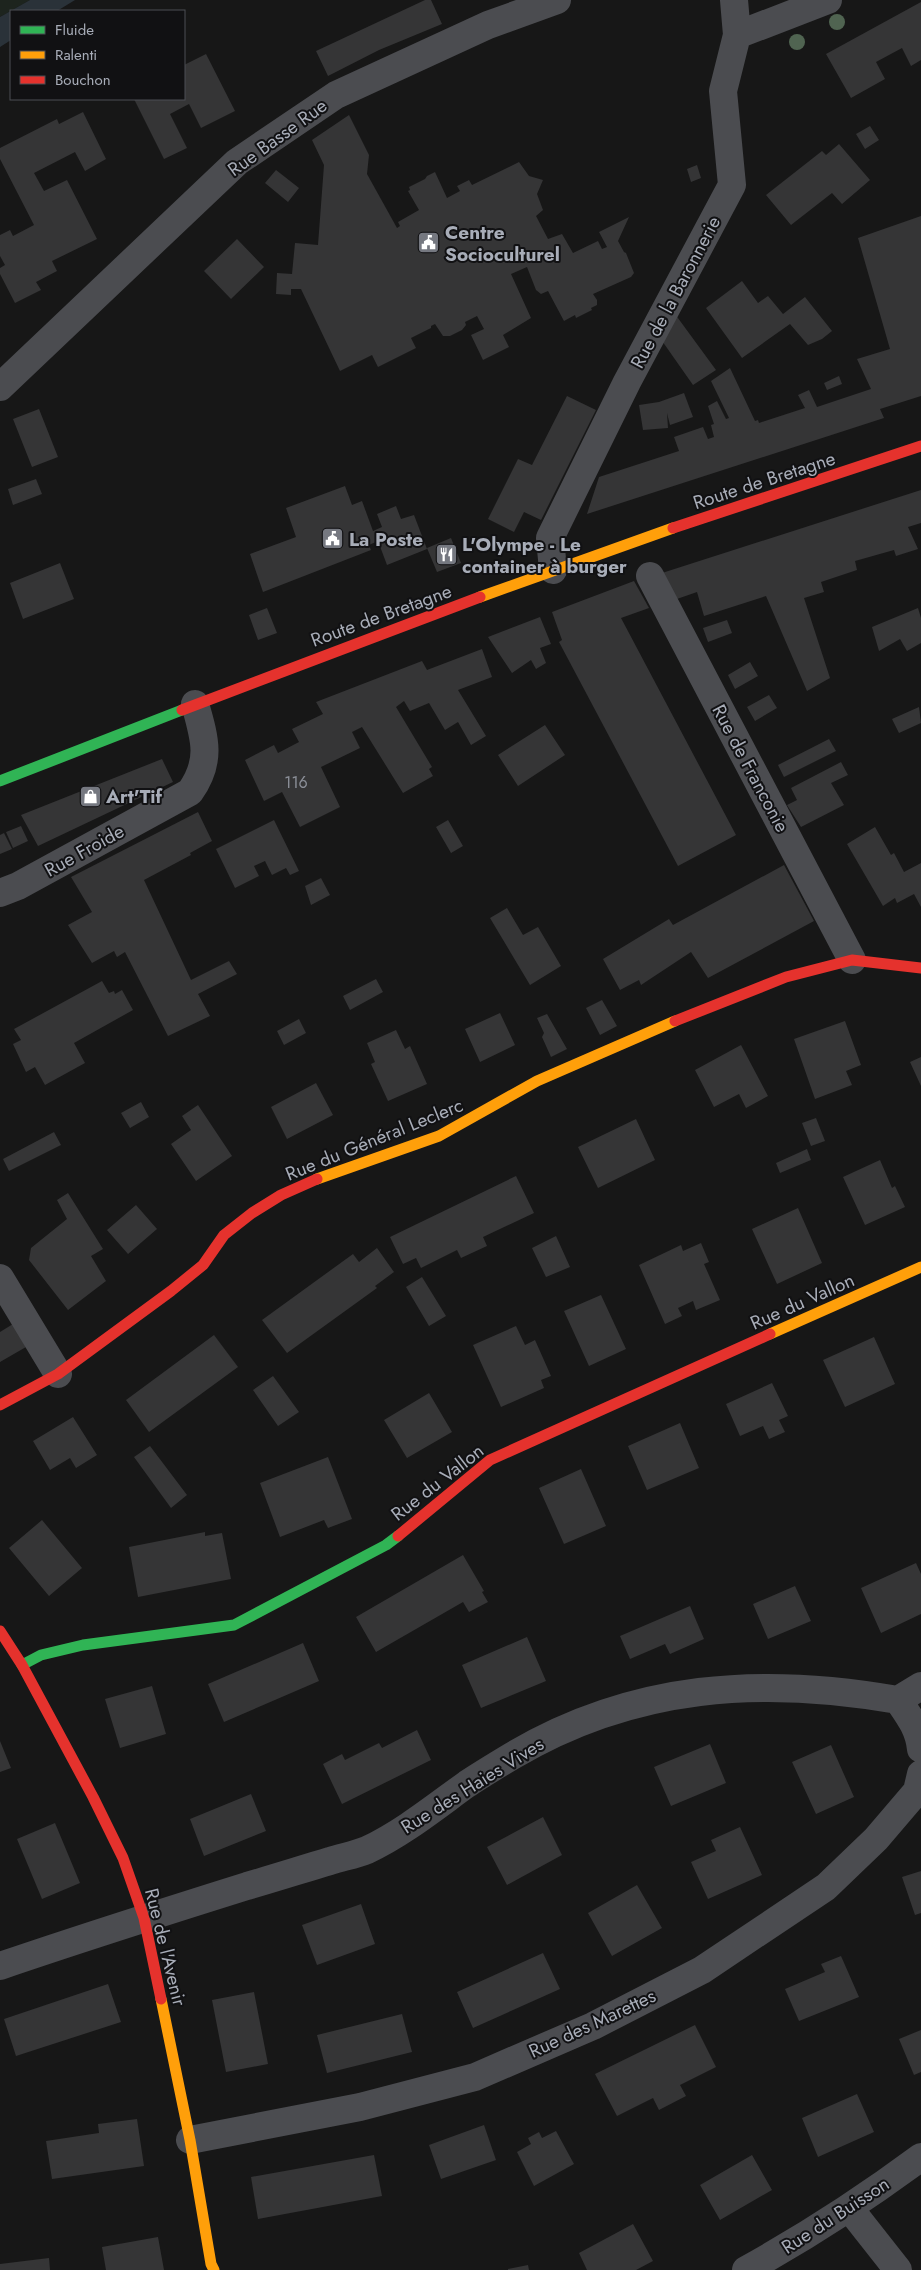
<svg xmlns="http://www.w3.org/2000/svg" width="921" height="2270" viewBox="0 0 921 2270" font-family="Jost,sans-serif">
<rect width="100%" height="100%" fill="#171717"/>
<path fill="#1d241e" d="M0 0H30L0 17Z"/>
<path fill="#2a3239" d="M30 0H75L57 11H11V40L0 47V17Z"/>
<path fill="#353536" d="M425 0H431L442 24 379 50 328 76 316 51Z
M921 2V60L911 66 902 48 876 62 885 79 851 98 826 54Z
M206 54 235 111 201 128 189 104 170 114 187 148 164 159 134 99H184V65Z
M83 112 106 159 85 171 75 152 34 173 44 191 67 180 97 239 52 261 57 271 36 282 41 290 15 303 0 274V268L5 265 0 256V235L10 230 13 236 34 225 0 159V148L57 119 59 124Z
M349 115 369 155 367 174 397 228 400 226 398 222 419 210 408 191 410 190 409 187 425 179 427 176 435 172 447 198 460 191 457 186 469 180 472 185 519 162 529 176 543 180 537 194 543 210 536 216 548 239 562 234 573 253 598 241 602 249 607 247 599 232 629 217 618 241 624 252 626 253 634 273 631 277 593 294 597 300V305L591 308 592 310 576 318 575 315 564 321 548 291 541 294 536 290 527 267 511 274 531 318 503 335 509 347 483 360 471 335 484 329 477 316 465 322 466 325 462 330 450 336H443L435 324 431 326V328L411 338 416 348 378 367 372 355 340 371 301 289H291V295L276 294 277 273 292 274 295 243 318 245 324 165 312 140Z
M870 126 879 140 865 149 856 134Z
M839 144 870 180 842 204 832 193 791 225 766 195 822 151 826 155Z
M697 165 701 178 691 182 687 169Z
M276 170 299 188 288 202 265 183Z
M921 216V396L880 409 884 418 587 514 599 477 679 451 674 437 703 427 708 439 714 437 711 425 714 424 708 406 717 401 726 419 729 418 711 381 730 368 755 421 758 420 759 423 805 408 798 395 809 390 817 407 871 389 857 359 890 349 858 238Z
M237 239 264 267 231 299 204 271Z
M742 281 758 303 768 296 783 314 805 297 832 331 822 339 808 345 790 324 742 358 706 308Z
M675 314 716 370 693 385 660 338Z
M839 376 842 384 827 390 824 383Z
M684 393 693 417 670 425 667 413 668 428 643 430 639 405 659 402Z
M567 396 596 410 541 520 524 512 514 532 488 519 518 459 532 465Z
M39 409 58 457 32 467 13 419Z
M36 479 42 494 13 505 8 489Z
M345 486 352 505 362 501 373 531 382 527 377 514 396 506 401 519 414 515 427 549 387 565 378 541 369 545 371 550 263 592 250 554 296 537 286 508Z
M921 490V523L908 527 918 549 896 556 894 550 855 561 857 570 821 582 824 592 804 598 830 678 807 691 766 596 704 616 697 592 674 600 662 573Z
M451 538 461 563 437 572 427 548Z
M60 563 74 599 23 619 10 583Z
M634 581 649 608 621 618 736 835 678 866 559 642 562 640 552 612Z
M267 608 277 633 258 640 249 615Z
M918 608 921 618V643L907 651 900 639 879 651 872 627Z
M540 617 551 644 540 648 546 663 536 669 531 660 512 673 488 637Z
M727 620 732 633 708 642 703 628Z
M482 649 492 677 458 690 486 736 471 745 458 722 445 730 429 703 410 711 404 701 396 707 432 767 429 769 433 776 403 793 362 727 352 732 360 748 321 767 340 807 300 827 282 792 264 801 245 760 274 745 278 753 299 742 292 729 323 714 316 702 422 661 427 670Z
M750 662 758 676 735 689 728 675Z
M769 695 777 708 755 721 747 707Z
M919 707 921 723 899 733 892 719Z
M545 725 565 755 518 786 498 755Z
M829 739 836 751 784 777 778 765Z
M162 759 173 782 38 846 21 815Z
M841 762 848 775 831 783 844 805 801 827 787 805 797 800 791 788Z
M198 812 212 841 190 853 191 855 144 880 191 980 229 961 237 974 198 994 210 1016 168 1036 125 952 117 957 114 951 92 963 68 925 92 912 71 877Z
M274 820 299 871 290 875 286 868 272 875 265 861 254 866 259 876 235 888 216 849Z
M448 820 463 846 451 853 436 827Z
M21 826 28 841 13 848 6 832Z
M875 827 891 855 894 853 904 872 921 863V907L914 894 897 903 895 898 883 906 847 844Z
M4 833 12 849 0 854V835Z
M784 865 814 921 708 978 691 952 641 985 639 980 620 990 603 959 669 919 673 925Z
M321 878 330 895 311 905 305 886Z
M507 908 523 935 538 927 561 966 530 985 490 918Z
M376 979 383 992 350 1010 343 996Z
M102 981 109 993 114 991 115 994 122 990 133 1010 74 1043 85 1063 45 1085 35 1067 26 1072 13 1044 21 1040 14 1029Z
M602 1000 617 1026 600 1035 586 1008Z
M500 1013 515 1045 480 1062 465 1029Z
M547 1014 567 1049 551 1057 542 1037 544 1033 537 1018Z
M299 1019 306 1033 284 1045 277 1031Z
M845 1021 861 1065 846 1071 852 1085 815 1099 794 1039Z
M396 1030 405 1049 410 1046 427 1084 388 1101 371 1064 375 1062 367 1043Z
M741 1045 768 1096 746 1108 739 1094 714 1107 695 1070Z
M921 1057V1086L910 1062Z
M316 1083 333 1115 287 1139 271 1107Z
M141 1102 149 1117 130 1128 121 1113Z
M198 1105 232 1156 196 1181 171 1144 191 1130 182 1116Z
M816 1118 825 1141 811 1146 802 1123Z
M636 1119 655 1160 598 1188 578 1147Z
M54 1132 61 1145 9 1171 3 1159Z
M807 1149 811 1160 780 1173 776 1163Z
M880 1160 892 1188 895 1186 905 1207 865 1225 843 1177Z
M516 1176 534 1213 483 1237 487 1246 461 1258 457 1250 421 1268 416 1258 403 1264 390 1237Z
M68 1193 103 1249 91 1256 106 1281 68 1310 29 1260 31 1248 67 1219 57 1200Z
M136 1205 157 1229 128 1254 107 1230Z
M798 1208 822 1263 777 1284 752 1229Z
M556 1236 570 1267 546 1277 532 1248Z
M701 1243 709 1262 704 1264 720 1300 696 1310 693 1301 678 1308 682 1316 665 1324 639 1265 681 1245 683 1251Z
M377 1248 394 1272 375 1286 377 1288 287 1353 262 1320 353 1254 359 1262Z
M422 1277 446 1316 429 1326 406 1287Z
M601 1295 626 1349 589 1366 564 1311Z
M13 1324 26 1347 0 1362V1332Z
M516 1326 525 1345 535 1340 551 1376 541 1380 544 1388 501 1407 473 1345Z
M214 1335 238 1367 149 1432 126 1400Z
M874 1337 895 1384 845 1407 823 1360Z
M273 1376 299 1412 278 1426 253 1390Z
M772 1383 788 1416 779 1420 785 1432 769 1439 763 1426 740 1436 726 1404Z
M429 1393 452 1432 407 1458 384 1420Z
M73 1417 97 1455 76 1468 70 1458 50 1470 33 1441Z
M680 1423 699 1468 647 1490 628 1446Z
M150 1446 187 1495 171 1508 134 1457Z
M328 1457 352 1519 328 1528 324 1520 280 1537 260 1483Z
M581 1469 606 1526 564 1544 539 1488Z
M42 1520 82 1568 49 1596 9 1548Z
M205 1532V1536L222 1533 231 1579 138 1597 129 1547Z
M463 1555 484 1591 482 1592 488 1602 469 1612 463 1602 376 1652 356 1617Z
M916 1563 921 1574V1614L881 1633 861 1588Z
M795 1586 811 1621 768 1639 753 1604Z
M690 1606 704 1639 670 1654 665 1644 630 1659 620 1636Z
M527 1637 546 1681 481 1708 462 1665Z
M303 1643 319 1681 224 1722 208 1684Z
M152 1686 166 1734 120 1748 105 1699Z
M417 1730 431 1760 342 1804 323 1764 342 1754 345 1760 379 1743 382 1748Z
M0 1741 11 1768 0 1772Z
M710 1744 726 1783 671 1806 654 1767Z
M831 1745 854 1797 816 1814 792 1762Z
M251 1794 266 1831 204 1856 190 1819Z
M543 1817 562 1855 507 1885 487 1847Z
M55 1823 80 1883 42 1899 17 1839Z
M740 1827 762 1875 708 1899 691 1862 716 1851 711 1840Z
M921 1871V1913L915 1915 902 1877Z
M637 1885 662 1928 612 1956 588 1913Z
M361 1904 375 1944 317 1965 302 1925Z
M543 1953 560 1989 473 2028 457 1992Z
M841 1956 859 1997 799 2021 785 1989 825 1972 821 1964Z
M108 1984 121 2022 16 2056 4 2019Z
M254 1992 268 2064 226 2072 212 2000Z
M402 2014 412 2052 327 2073 317 2035Z
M695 2025 716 2067 680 2085 686 2096 659 2110 653 2098 617 2116 595 2074Z
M921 2030V2072L914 2075 899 2039Z
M857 2094 874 2132 818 2157 802 2118Z
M137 2119 144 2166 52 2179 46 2141 99 2133 98 2124Z
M484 2125 496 2160 441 2179 429 2145Z
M556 2131 574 2164 534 2186 517 2152 531 2144 528 2138 539 2132 542 2138Z
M374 2155 382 2196 258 2219 251 2177Z
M752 2155 772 2190 720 2220 700 2185Z
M633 2224 653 2261 636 2270H587L579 2253Z
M158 2237 164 2270H106L102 2247Z
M49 2258 50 2270H0V2264Z
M528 2265 529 2270H508V2269Z"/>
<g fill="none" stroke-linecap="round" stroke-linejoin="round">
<path stroke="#4b4c50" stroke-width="28" d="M737 35 828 0
M0 387 237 162 336 95 488 25 557 0
M553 570 550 538 627 382 732 185 723 91 737 35 734 0
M650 576 852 960
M0 893 18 886 190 792C212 761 205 739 195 704
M0 1278 58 1374
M898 1700C909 1716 919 1729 921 1749
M0 1966C82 1938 164 1912 247 1886 275 1878 303 1869 330 1861 342 1857 355 1855 367 1850 403 1833 435 1807 467 1784 482 1774 497 1765 512 1756 633 1684 762 1676 898 1700L921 1686
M190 2140 360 2107 475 2077 593 2026 702 1970 826 1887 876 1839 917 1791 921 1774
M850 2209 898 2270
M746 2270C809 2235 863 2200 921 2157"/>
<path stroke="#30b455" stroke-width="11" d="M0 781 182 710
M22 1665 41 1655 83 1645 234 1625 386 1545 398 1536"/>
<path stroke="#ff9f0a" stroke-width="11" d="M480 597 673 528
M317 1179 439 1136 537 1081 675 1021
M770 1334 921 1267
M161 1999 190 2140 211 2264 214 2270"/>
<path stroke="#e5322d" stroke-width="11" d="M673 528 921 446
M182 710 480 597
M675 1021 786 977 852 960 921 968
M0 1405 58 1374 171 1291 203 1265 224 1235 252 1213 281 1195 317 1179
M398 1536 490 1460 770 1334
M0 1631 22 1665 93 1797 123 1858 144 1918 161 1999"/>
</g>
<g fill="#506451">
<circle cx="837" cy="22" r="8"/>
<circle cx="797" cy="42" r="8"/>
</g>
<defs>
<symbol id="civic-square" viewBox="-11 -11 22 22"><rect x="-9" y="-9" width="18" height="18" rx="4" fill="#757880" stroke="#111113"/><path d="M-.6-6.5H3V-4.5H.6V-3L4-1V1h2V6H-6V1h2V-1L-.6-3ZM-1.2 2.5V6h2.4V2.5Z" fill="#fff"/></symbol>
<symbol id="restaurant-square" viewBox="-11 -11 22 22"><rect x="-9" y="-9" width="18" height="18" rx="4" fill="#757880" stroke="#111113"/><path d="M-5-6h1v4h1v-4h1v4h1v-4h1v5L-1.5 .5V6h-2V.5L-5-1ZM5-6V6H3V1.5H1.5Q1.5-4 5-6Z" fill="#fff"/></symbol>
<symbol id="shop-square" viewBox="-11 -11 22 22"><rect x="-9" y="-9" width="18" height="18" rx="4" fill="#757880" stroke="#111113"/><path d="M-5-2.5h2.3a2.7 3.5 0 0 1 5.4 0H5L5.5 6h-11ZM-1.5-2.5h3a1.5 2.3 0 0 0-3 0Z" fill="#fff"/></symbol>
</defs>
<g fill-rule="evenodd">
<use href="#civic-square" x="416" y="230" width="25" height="25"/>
<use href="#civic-square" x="320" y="526" width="25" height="25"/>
<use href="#restaurant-square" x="434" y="542" width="25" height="25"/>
<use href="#shop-square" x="78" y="784" width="25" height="25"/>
</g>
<g text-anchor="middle" stroke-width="4" stroke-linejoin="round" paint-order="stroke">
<g font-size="16" fill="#8b8f98">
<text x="296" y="788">116</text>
</g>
<g font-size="19" fill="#a8adb8" stroke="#111113">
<text transform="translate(277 137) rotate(-36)" y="7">Rue Basse Rue</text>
<text transform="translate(675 292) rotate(-62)" y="7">Rue de la Baronnerie</text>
<text transform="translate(764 480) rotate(-18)" y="7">Route de Bretagne</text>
<text transform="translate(381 615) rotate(-20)" y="7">Route de Bretagne</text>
<text transform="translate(751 768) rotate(62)" y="7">Rue de Franconie</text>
<text transform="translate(84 850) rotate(-29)" y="7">Rue Froide</text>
<text transform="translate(374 1139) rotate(-22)" y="7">Rue du Général Leclerc</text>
<text transform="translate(802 1301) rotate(-24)" y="7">Rue du Vallon</text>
<text transform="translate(437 1482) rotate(-38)" y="7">Rue du Vallon</text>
<text transform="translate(472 1785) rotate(-32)" y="7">Rue des Haies Vives</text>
<text transform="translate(166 1947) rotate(76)" y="7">Rue de l'Avenir</text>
<text transform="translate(592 2023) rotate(-25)" y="7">Rue des Marettes</text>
<text transform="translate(835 2215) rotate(-33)" y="7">Rue du Buisson</text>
</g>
<g font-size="19" font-weight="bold" fill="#a8adb8" stroke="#111113" text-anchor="start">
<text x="445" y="239">Centre<tspan x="445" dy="22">Socioculturel</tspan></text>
<text x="349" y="546">La Poste</text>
<text x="462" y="551">L'Olympe - Le<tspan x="462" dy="22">container à burger</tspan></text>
<text x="106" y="803">Art'Tif</text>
</g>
</g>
<rect x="10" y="10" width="175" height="90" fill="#111113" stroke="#4d4f55"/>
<rect x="20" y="26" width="25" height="8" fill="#30b455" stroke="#4d4f55"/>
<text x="55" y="35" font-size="15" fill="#a8adb8">Fluide</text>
<rect x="20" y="51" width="25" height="8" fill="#ff9f0a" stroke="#4d4f55"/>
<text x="55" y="60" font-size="15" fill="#a8adb8">Ralenti</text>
<rect x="20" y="76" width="25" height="8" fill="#e5322d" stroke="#4d4f55"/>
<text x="55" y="85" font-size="15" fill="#a8adb8">Bouchon</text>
</svg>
